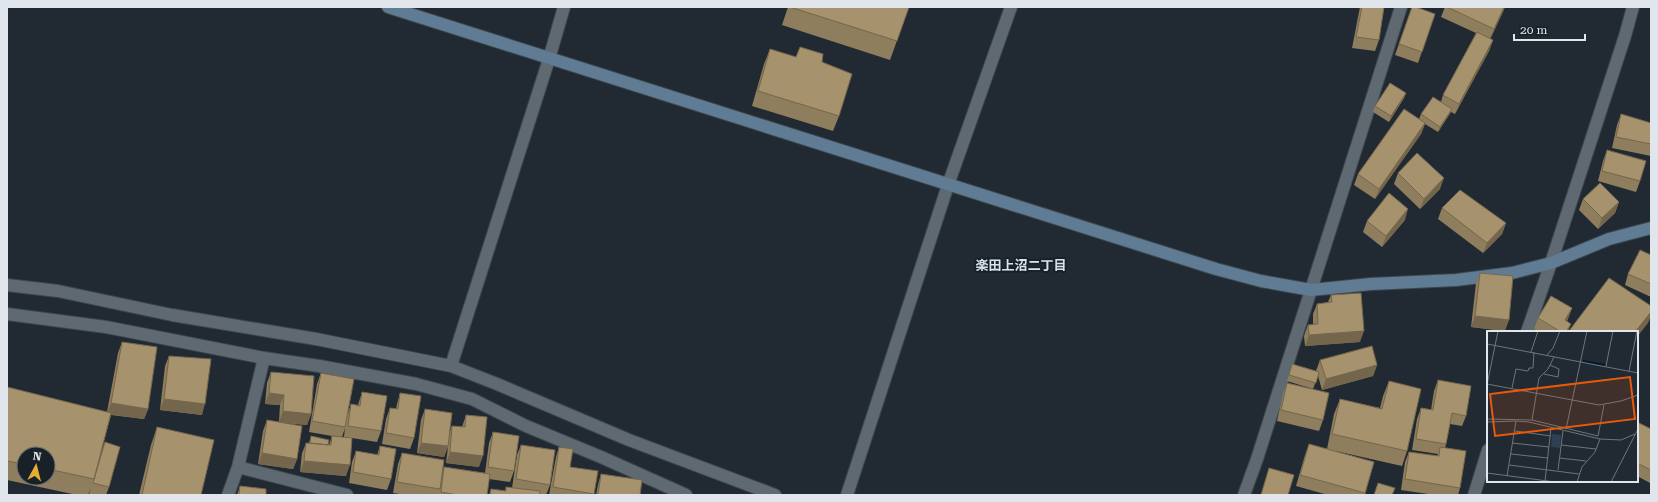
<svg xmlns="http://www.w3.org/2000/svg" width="1658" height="502" viewBox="0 0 1658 502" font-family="'Roboto Serif','Noto Sans JP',serif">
<rect width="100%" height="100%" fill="#212a32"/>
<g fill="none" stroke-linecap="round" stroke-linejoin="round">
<defs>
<path id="lane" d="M1311 290 1401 7
M1527 332 1551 263 1625 36 1633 7
M1474 495 1488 450"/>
<path id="street" d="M7 285 58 291 172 315 316 339 451 366 497 384 629 440 775 495
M7 314 106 327 264 358
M451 366 549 59 564 7
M238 467 347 495
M228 495 238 467 264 358 319 366 416 384 472 399 526 426 601 457 686 495
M847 495 948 185 1011 7
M1244 495 1257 459 1311 290"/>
<path id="secondary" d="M388 7 1216 269 1261 281 1311 290 1371 284 1456 280 1512 273 1551 263 1609 239 1651 228"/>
</defs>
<use href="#lane" stroke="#3d464c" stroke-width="14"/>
<use href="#street" stroke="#3d464c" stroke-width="14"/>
<use href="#secondary" stroke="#3d464c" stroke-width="14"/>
<use href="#lane" stroke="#5e6972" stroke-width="12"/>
<use href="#street" stroke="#5e6972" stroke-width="12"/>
<use href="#secondary" stroke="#5f7c94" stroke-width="12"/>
</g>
<path fill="#8f7e5d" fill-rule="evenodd" d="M788 7H909L890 60 782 25Z
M1360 7H1384L1379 40 1375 51 1352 48Z
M1412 7 1435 14 1418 63 1395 55Z
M1445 7H1505L1490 39 1493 40 1489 51 1455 114 1451 112 1449 115 1438 132 1425 124 1421 134 1375 199 1354 185 1358 174 1419 119 1421 114 1441 102 1443 95 1476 33 1441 17Z
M770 49 796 57 822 62 839 116 833 131 752 106 764 64Z
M1406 93 1404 98 1389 122 1373 112 1375 106Z
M1621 114 1651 123V156L1612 148 1617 125Z
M1607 150 1640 181 1636 192 1598 181 1603 161Z
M1398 173 1440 189 1420 209 1394 184Z
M1583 199 1619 202 1615 213 1598 229 1579 210Z
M1442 208 1506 223 1502 234 1483 253 1438 219Z
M1405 220 1382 247 1363 232 1367 221Z
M1651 255V297L1625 285 1628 274Z
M1480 273 1505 331 1471 327 1476 283Z
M1331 295 1360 342 1305 346 1304 336 1308 325H1313V314L1317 304 1328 302Z
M1572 308 1567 321 1568 332H1538L1534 329 1538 318Z
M122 342 148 409 144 419 111 415 101 452 105 442 109 487 106 495H94L89 494 91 488 88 495H77L7 480V387L107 412 118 353ZM24 454H48V478H24Z
M169 356 202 415 160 410 165 366Z
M1320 360 1377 365 1373 376 1322 390 1318 376 1313 389 1287 381 1292 364 1317 372 1316 371Z
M271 372 311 414 307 425 284 423 297 459 293 469 258 464 263 431 267 420 279 422 280 405 265 404 267 383Z
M321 373 348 413 351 404 358 405 362 392 381 431 377 442 352 438 346 476 300 472 302 453 306 443H309L311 436 329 445 332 436 309 432 317 384ZM345 428 344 437H342Z
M1438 380 1466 416 1462 426 1450 424 1446 444 1445 448 1460 488 1458 495H1435L1401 490 1405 462 1409 452 1437 456 1438 454 1412 450 1417 419 1421 408 1431 410 1434 391Z
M1389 381 1407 451 1402 466 1331 450 1374 462 1365 495H1328L1296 486 1305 455 1309 444 1327 449 1334 414 1340 399 1380 408 1383 396Z
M1287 383 1323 420 1319 431 1277 421 1283 394Z
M400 393 414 438 410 449 382 444 386 419 390 408 396 409 397 404Z
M425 409 449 434 452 426 462 427 466 415 479 467 446 463 448 447 444 457 417 453 421 420Z
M1637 422 1651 429V481L1650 483 1637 476Z
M157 427 201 495H139L151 445Z
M493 432 514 471 510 482 489 479 487 495H438V493V495H406L393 493 398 464 402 453 442 474 444 467 485 473 489 443Z
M521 445 550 485 546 495H489L491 489 505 491 506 487 512 488 517 455Z
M380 446 391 479 387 490 349 483 352 462 356 451 377 455Z
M559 447 570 467 594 494V495H549L556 457Z
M601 474 640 495H596L598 485Z
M240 486 266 495H237Z"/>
<path fill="#74664c" d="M1504 7H1505L1503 12 1490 40 1494 29Z
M1493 40 1489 51 1455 114 1459 104Z
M1406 93 1404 98 1389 122 1391 116Z
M1452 109 1449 115 1438 132 1440 127Z
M1425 123 1421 134 1375 199 1379 189Z
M1444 178 1440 189 1420 209 1424 199Z
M1619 202 1615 213 1598 229 1602 218Z
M1408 209 1405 220 1382 247 1386 236Z
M1506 223 1502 234 1483 253 1487 243Z
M1572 308 1568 319 1561 331 1565 320Z
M1651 312V316L1648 323 1637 337V332H1635Z
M1475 316 1509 320 1505 331 1471 327Z
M1571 324 1568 332H1566Z
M1364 331 1360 342 1305 346 1309 335Z
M1377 365 1373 376 1322 390 1326 379Z
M269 393 284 395 280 405 265 404Z
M164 399 205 404 202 415 160 410Z
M111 403 148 409 144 419 107 414Z
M283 411 311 414 307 425 279 422Z
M421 443 448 446 444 457 417 453Z
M450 452 483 456 479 467 446 463Z
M262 453 297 459 293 469 258 464Z
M304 461 350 465 346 476 300 472Z"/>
<path fill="#a6926c" stroke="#74664c" d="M790 7H909L897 41Z
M1362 7H1384L1379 40 1356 37Z
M1412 7H1416L1435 14 1422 52 1399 44Z
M1447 7H1504L1494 29Z
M1477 32 1493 40 1459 104 1443 95Z
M800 47 823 54 822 62 852 74 839 116 758 91 770 49 796 57Z
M1390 83 1406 93 1391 116 1375 106Z
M1433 97 1452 109 1440 127 1421 114Z
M1404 109 1425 123 1379 189 1358 174Z
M1621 114 1651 123V144L1616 137Z
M1607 150 1646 161 1640 181 1602 171Z
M1417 153 1444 178 1424 199 1398 173Z
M1600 183 1619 202 1602 218 1583 199Z
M1460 190 1506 223 1487 243 1442 208Z
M1389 193 1408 209 1386 236 1367 221Z
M1640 250 1651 255V284L1628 274Z
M1480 273 1513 276 1509 320 1475 316Z
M1609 278 1651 306V312L1635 332H1571L1569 331Z
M1361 293 1364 331 1309 335 1308 325 1318 324 1317 304 1332 302 1331 295Z
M1551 296 1572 308 1565 320 1571 324 1566 332H1561L1538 318Z
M122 342 157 347 148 409 111 403Z
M1372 346 1377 365 1326 379 1320 360Z
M169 356 211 359 205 404 164 399Z
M1292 364 1319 372 1316 383 1289 375Z
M271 372 314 376 311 414 283 411 284 395 269 393Z
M321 373 354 379 345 427 312 421Z
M1438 380 1471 386 1466 416 1452 413 1446 444 1416 439 1421 408 1433 410Z
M1389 381 1421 389 1407 451 1332 434 1340 399 1382 409Z
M1287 383 1329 393 1323 420 1281 410Z
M7 387 111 413 94 479 48 469V454H24V464L7 461Z
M362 392 387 396 381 431 348 426 351 404 360 406Z
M400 393 421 396 414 438 386 433 390 408 398 409Z
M425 409 452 413 448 446 421 443Z
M466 415 487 417 483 456 450 452 452 426 465 427Z
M267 420 302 426 297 459 262 453Z
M1637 422 1651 429V470L1637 463Z
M157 427 214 440 201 495H142Z
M493 432 519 436 514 471 488 467Z
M311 436 329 440 328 445 310 443Z
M332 436 352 438 350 465 304 461 306 443 331 445Z
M105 442 120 447 109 487 93 483Z
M1309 444 1374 462 1365 493 1300 475Z
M521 445 555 450 550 485 516 479Z
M380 446 396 449 391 479 353 472 356 451 379 455Z
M559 447 573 449 570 467 598 471 594 494 553 487Z
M1440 447 1466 451 1460 488 1405 479 1409 452 1439 456Z
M402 453 444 460 440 489 397 482Z
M444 467 490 474 487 495H457L441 492Z
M1269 468 1294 475 1288 495H1261Z
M601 474 642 480 640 495H598Z
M1378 483 1395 488 1392 495H1374Z
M240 486 266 489V495H239Z
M506 487 540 491V495H490L491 489 506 491Z"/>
<g text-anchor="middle" stroke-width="4" stroke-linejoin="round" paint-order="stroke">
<g font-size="13" font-weight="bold" fill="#d6e2ed" stroke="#182128">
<text x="1021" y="270">楽田上沼二丁目</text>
</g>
</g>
<g transform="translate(1487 331)">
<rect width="151" height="151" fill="#212a32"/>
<path d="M65 103 74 104 73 117 64 116Z" fill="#2c4153"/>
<path fill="none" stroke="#001930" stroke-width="2" d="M96 30 118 34"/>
<path fill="none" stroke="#6d757c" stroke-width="1" d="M0 13 151 42M44 21 51 0M60 24 66 17 73 0M119 35 126 0M142 40 150 0M57 43 71 46 72 38 63 34M0 53 112 74 134 70 151 64M0 54 11 0M25 57 29 38 41 40 42 37H46L47 21M0 88 45 89 111 105M45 89 52 47 61 38 67 26M0 91 29 90M79 98 100 0M28 100 64 105M111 105 117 74M113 108 134 109 148 103M25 112 62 116M74 114 109 118M24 123 61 127M72 127 99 130M22 134 92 143M71 139 76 100M0 142 68 151M20 145 29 90 42 91 113 108 108 121 95 136 90 151M58 150 64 97M124 151 151 98"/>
<path fill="#e8590c" fill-opacity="0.15" stroke="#e8590c" stroke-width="2" d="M143 46 148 88 8 105 3 63Z"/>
<rect width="151" height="151" fill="none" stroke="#e0e6ec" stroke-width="2"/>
</g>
<rect width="1658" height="502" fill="none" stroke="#e0e6ec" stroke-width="16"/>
<g transform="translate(36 466) rotate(7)"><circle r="19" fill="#182128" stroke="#687076"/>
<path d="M0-3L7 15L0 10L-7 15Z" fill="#e2af34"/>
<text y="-6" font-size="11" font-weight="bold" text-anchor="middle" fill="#e0e6ec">N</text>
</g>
<path d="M1514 34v6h71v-6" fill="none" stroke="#e0e6ec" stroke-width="2"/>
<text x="1520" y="34" font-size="12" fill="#e0e6ec" stroke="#182128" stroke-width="3" paint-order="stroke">20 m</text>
</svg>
